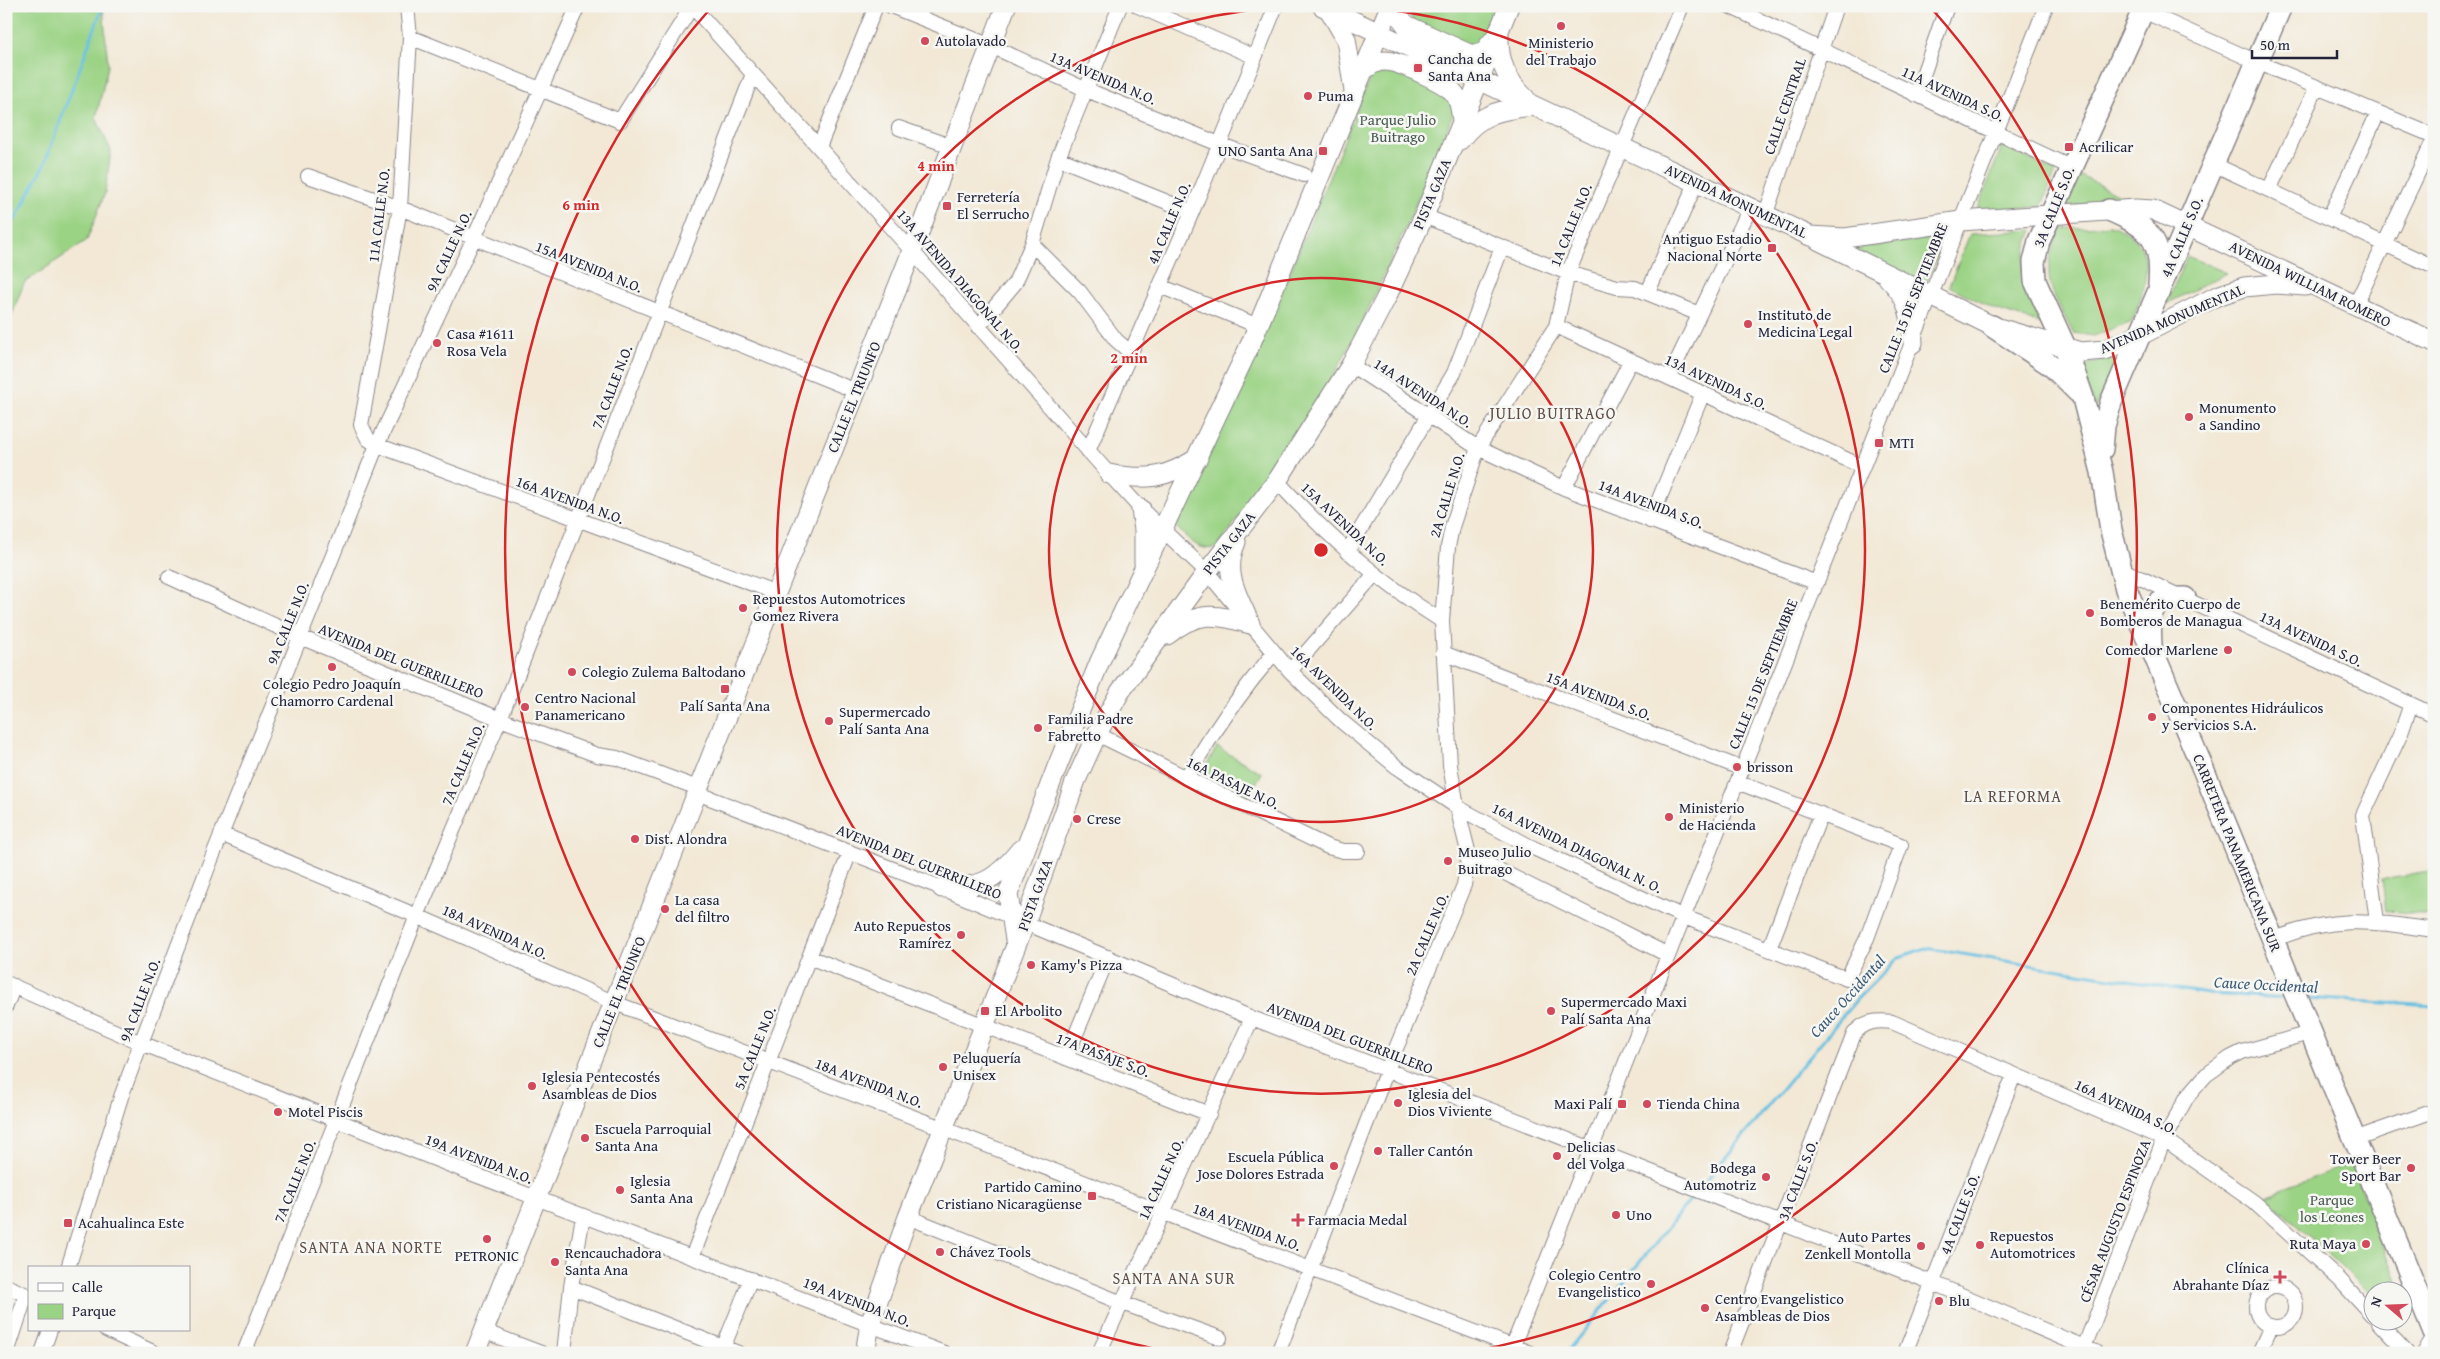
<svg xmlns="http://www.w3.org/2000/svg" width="2440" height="1359" viewBox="0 0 2440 1359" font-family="'Gentium Book Plus',serif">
<rect width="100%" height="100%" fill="#f6f6f2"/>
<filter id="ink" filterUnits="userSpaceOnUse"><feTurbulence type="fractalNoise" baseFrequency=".02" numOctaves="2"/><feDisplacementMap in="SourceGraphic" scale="10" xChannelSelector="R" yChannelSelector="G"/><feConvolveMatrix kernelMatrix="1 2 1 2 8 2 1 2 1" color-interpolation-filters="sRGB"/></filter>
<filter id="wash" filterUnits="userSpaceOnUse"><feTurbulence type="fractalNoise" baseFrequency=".0096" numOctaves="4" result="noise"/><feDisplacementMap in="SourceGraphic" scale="20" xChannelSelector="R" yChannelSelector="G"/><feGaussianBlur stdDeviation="1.12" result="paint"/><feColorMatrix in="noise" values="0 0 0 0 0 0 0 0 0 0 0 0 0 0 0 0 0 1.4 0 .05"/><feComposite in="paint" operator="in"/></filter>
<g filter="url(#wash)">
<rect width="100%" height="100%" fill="#f2e8d5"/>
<path fill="#9bd385" stroke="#5e7a60" d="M6 6H103L108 66 96 118 111 151 105 193 87 240 24 283 6 330Z
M1406 6H1502L1487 40 1473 47 1413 21Z
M1385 65 1451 94 1455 109 1410 218 1364 318 1325 392 1218 547C1199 553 1189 539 1176 527L1261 343 1373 70Z
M2002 146 2056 172 2041 207 1977 211Z
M2075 173 2135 203 2061 206Z
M2110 225C2161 241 2147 284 2132 321L2094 336 2073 333C2050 286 2039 280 2060 229Z
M2033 230C2014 276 2024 283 2045 325L1992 308 1949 286 1970 234Z
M1945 236 1926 284 1845 245 1876 246Z
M2187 256 2227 273 2166 304Z
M2124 351 2095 407 2077 364 2096 363Z
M1217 747 1262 773 1247 799 1202 773Z
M2434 870V915L2386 911 2382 879Z
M2352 1163 2401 1291 2372 1292V1295L2266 1196Z"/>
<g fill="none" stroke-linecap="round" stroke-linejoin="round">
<path stroke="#64bfe2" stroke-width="3" d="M6 231 16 218 44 165 103 6
M2305 998 2434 1006
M1701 1187 1857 999 1899 957 1926 948 2208 994 2288 998
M1566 1353 1695 1194"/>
</g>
</g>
<g filter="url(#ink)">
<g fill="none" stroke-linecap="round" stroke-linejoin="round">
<defs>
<path id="minor" d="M407 6 410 37 400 208 361 425 368 439 377 445 777 593
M692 6 912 251 1109 474 1141 509 1207 572 1290 671 1341 721 1397 767 1457 807 1531 847 1684 917 1847 979 1867 938 1901 845 1737 782
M891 6 991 46 1087 90 1219 144 1304 175
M1138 6 1255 57
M1729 6 2070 167
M2132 6 2257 62 2434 136
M410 37 620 121 692 6
M1916 95 1947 6
M899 128 953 147
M819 147 876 6
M1058 158 1192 212
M2213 164 2434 267
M308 176 400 208 856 391
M2269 190 2317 87
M1424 216 1568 273 1617 287 1635 288 1699 314
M1765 216 1836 6
M2329 218 2378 113
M1032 244 1080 292 1116 340 1131 353
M1160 286 1258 326
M1648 292 1696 183
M2355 306 2434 139
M1556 326 1863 467
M978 327 1015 283 1032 244 1058 158 1120 6
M1351 365 1478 448 1564 488 1817 583
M1669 378 1750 208
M1088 451 1192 212 1276 6
M1277 481C1328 537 1378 581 1442 621
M1564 488 1631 360
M1650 521 1703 393
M1347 552 1454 373 1502 247
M2119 568 2434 715
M169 577 300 637 500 719 597 755 617 758 695 787
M1443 653 1743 769
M1290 671 1374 575
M1097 734 1328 847 1343 851H1358
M1186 778C1212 733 1240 693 1274 653
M702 795 942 888 1252 1018 1654 1173 1933 1283 2098 1353
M221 834 417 916 615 1003 1530 1353
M1469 855 1668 955
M2377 922 2363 815 2401 733 2411 704
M2272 940C2335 915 2369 921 2434 930
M1769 949 1821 814
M809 957 1209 1114
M6 983 141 1043 473 1174 944 1353
M6 1006 14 986
M1066 1058 1108 957
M2354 1139 2434 1111
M908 1217 1122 1303 1220 1338
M692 1257 850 852
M68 1268 121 1097 141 1043 207 870 377 445 474 238 578 6
M6 1286 29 1296
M571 1287 738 1353
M2256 1307a20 20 0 1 1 40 0a20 20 0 1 1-40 0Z
M2378 1322 2407 1353
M106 1330 155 1353
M483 1331 541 1353
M7 1353 26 1295
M42 1353 50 1330
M244 1353 417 916 500 719 753 74
M564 1353 571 1287 583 1216
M721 1353 751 1279
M1099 1353 1252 1018
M1278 1353 1387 1070 1464 885 1469 855 1457 807 1450 765 1442 621 1448 547 1452 527 1478 448 1556 326 1568 273 1682 6
M1510 1353 2046 6
M1730 1353 1854 1034C1864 1021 1877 1020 1892 1022L2164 1139 2254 1202 2339 1279 2372 1315
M1905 1353 2014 1075
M2082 1353 2164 1139 2187 1097 2206 1075 2230 1058 2242 1052 2310 1033
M2259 1353 2271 1326
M2424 1353 2434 1338"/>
<path id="major" d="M1322 6 1810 236 1845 238 1961 221 2136 209 2153 210 2434 342
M1398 6 1400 17 1406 25 1469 54H1482L1494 39
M1330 11 1346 39 1354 91
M1499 35C1498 62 1507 81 1526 99
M1364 70C1371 65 1376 61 1385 61 1398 61 1444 82 1453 92 1460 99 1461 112 1462 121
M1460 140C1480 113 1500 110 1532 106
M1818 240 1992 326 2081 352 2105 350 2141 335 2217 296 2244 287 2276 284 2305 286
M1888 278C1908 297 1912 316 1913 343
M1109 474C1147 481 1166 478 1198 458
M1141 509 1144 530V563
M1236 542C1222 574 1238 595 1250 624
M1167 635C1197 611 1215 613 1250 624
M699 787 912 251 1006 6
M942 888C981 888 995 881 1020 850
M1016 946 1008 894 1057 767 1100 661 1251 343 1390 6
M475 1353 695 798
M865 1353 870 1324 908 1217 1025 923 1076 780 1097 734 1120 692 1207 572 1277 481 1351 365 1386 298 1424 216 1509 6"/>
<path id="highway" d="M2145 6 2039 241 2034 262 2035 281 2066 349 2083 398 2102 472 2111 530 2126 589 2204 771 2434 1333
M2109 210C2149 227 2163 238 2159 284
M1992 326 2052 366 2078 392
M2102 449 2104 426 2111 402 2281 6
M2151 644C2149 613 2149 597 2185 598"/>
</defs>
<use href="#minor" stroke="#8a8588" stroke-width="16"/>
<use href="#major" stroke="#8a8588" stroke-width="21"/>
<use href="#highway" stroke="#8a8588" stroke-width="24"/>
<use href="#minor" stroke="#fff" stroke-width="14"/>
<use href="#major" stroke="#fff" stroke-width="19"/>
<use href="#highway" stroke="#fff" stroke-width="21"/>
</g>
</g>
<g fill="none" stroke="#d62828" stroke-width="2.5">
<circle cx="1321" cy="550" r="272"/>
<path d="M1340 6A544 544 0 1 1 1302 6"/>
<path d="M1172 1352A816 816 0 0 1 710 9M1932 9A816 816 0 0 1 1470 1352"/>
</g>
<g fill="#d1495b" stroke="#f6f6f2" stroke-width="2">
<circle cx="1561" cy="26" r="5"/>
<circle cx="925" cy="41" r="5"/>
<rect x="1413" y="63" width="10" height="10" rx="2.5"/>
<circle cx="1308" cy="96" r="5"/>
<rect x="2064" y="142" width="10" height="10" rx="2.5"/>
<rect x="1318" y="146" width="10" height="10" rx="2.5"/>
<rect x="942" y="201" width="10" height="10" rx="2.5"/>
<rect x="1767" y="243" width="10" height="10" rx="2.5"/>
<circle cx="1748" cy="324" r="5"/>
<circle cx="437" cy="343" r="5"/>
<circle cx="2189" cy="417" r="5"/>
<rect x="1874" y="438" width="10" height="10" rx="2.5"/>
<circle cx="743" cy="608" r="5"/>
<circle cx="2090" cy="613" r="5"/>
<circle cx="2228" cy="650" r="5"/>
<circle cx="332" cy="667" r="5"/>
<circle cx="572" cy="672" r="5"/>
<rect x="720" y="684" width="10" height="10" rx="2.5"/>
<circle cx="525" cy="707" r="5"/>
<circle cx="2152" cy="717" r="5"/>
<circle cx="829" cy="721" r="5"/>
<circle cx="1038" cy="728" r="5"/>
<circle cx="1737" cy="767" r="5"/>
<circle cx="1669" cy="817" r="5"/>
<circle cx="1077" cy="819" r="5"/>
<circle cx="635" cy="839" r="5"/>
<circle cx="1448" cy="861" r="5"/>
<circle cx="665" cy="909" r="5"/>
<circle cx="961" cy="935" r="5"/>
<circle cx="1031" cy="965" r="5"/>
<rect x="980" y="1006" width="10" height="10" rx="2.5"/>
<circle cx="1551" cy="1011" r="5"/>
<circle cx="943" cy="1067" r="5"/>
<circle cx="532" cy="1086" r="5"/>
<circle cx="1398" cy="1103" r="5"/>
<rect x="1617" y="1099" width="10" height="10" rx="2.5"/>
<circle cx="1647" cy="1104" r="5"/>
<circle cx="278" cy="1112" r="5"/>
<circle cx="585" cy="1138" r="5"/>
<circle cx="1378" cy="1151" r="5"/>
<circle cx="1557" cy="1156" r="5"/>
<circle cx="1334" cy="1166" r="5"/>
<circle cx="2411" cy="1168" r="5"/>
<circle cx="1766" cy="1177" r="5"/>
<circle cx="620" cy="1190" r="5"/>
<rect x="1087" y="1191" width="10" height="10" rx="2.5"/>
<circle cx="1616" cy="1215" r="5"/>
<path d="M1295.5 1212.5h5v5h5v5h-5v5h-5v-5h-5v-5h5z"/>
<rect x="63" y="1218" width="10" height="10" rx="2.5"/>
<circle cx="487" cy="1239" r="5"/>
<circle cx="2366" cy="1244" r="5"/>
<circle cx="1980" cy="1245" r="5"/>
<circle cx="1921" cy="1246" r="5"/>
<circle cx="940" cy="1252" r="5"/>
<circle cx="555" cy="1262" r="5"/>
<path d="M2277.5 1269.5h5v5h5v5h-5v5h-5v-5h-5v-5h5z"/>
<circle cx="1651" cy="1284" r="5"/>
<circle cx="1939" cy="1301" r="5"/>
<circle cx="1705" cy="1308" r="5"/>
</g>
<g text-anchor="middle" stroke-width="5" stroke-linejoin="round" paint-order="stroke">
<g font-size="15" fill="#22223b" stroke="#f6f6f2" text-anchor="start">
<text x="935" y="46">Autolavado</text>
<text x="1561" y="48" text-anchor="middle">Ministerio<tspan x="1561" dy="17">del Trabajo</tspan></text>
<text x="1428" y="64">Cancha de<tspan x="1428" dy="17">Santa Ana</tspan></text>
<text x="1318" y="101">Puma</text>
<text x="2079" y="152">Acrilicar</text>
<text x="1313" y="156" text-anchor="end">UNO Santa Ana</text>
<text x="957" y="202">Ferretería<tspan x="957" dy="17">El Serrucho</tspan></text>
<text x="1762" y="244" text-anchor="end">Antiguo Estadio<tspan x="1762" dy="17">Nacional Norte</tspan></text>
<text x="1758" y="320">Instituto de<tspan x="1758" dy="17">Medicina Legal</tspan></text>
<text x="447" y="339">Casa #1611<tspan x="447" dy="17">Rosa Vela</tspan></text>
<text x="2199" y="413">Monumento<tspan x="2199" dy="17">a Sandino</tspan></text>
<text x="1889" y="448">MTI</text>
<text x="753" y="604">Repuestos Automotrices<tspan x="753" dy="17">Gomez Rivera</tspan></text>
<text x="2100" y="609">Benemérito Cuerpo de<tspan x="2100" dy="17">Bomberos de Managua</tspan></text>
<text x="2218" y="655" text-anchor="end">Comedor Marlene</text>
<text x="582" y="677">Colegio Zulema Baltodano</text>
<text x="332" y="689" text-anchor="middle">Colegio Pedro Joaquín<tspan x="332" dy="17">Chamorro Cardenal</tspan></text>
<text x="535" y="703">Centro Nacional<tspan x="535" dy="17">Panamericano</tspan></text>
<text x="725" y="711" text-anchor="middle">Palí Santa Ana</text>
<text x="2162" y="713">Componentes Hidráulicos<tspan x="2162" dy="17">y Servicios S.A.</tspan></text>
<text x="839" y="717">Supermercado<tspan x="839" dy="17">Palí Santa Ana</tspan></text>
<text x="1048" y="724">Familia Padre<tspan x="1048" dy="17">Fabretto</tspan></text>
<text x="1747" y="772">brisson</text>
<text x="1679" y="813">Ministerio<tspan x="1679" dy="17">de Hacienda</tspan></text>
<text x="1087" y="824">Crese</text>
<text x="645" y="844">Dist. Alondra</text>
<text x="1458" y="857">Museo Julio<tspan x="1458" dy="17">Buitrago</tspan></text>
<text x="675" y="905">La casa<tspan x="675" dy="17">del filtro</tspan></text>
<text x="951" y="931" text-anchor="end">Auto Repuestos<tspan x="951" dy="17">Ramírez</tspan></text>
<text x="1041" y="970">Kamy's Pizza</text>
<text x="1561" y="1007">Supermercado Maxi<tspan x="1561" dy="17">Palí Santa Ana</tspan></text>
<text x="995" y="1016">El Arbolito</text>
<text x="953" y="1063">Peluquería<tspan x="953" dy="17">Unisex</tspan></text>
<text x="542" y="1082">Iglesia Pentecostés<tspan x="542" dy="17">Asambleas de Dios</tspan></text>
<text x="1408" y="1099">Iglesia del<tspan x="1408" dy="17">Dios Viviente</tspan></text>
<text x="1612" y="1109" text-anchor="end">Maxi Palí</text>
<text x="1657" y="1109">Tienda China</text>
<text x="288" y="1117">Motel Piscis</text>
<text x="595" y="1134">Escuela Parroquial<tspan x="595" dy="17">Santa Ana</tspan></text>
<text x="1567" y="1152">Delicias<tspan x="1567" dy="17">del Volga</tspan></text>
<text x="1388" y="1156">Taller Cantón</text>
<text x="1324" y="1162" text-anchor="end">Escuela Pública<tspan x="1324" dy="17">Jose Dolores Estrada</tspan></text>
<text x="2401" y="1164" text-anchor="end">Tower Beer<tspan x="2401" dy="17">Sport Bar</tspan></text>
<text x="1756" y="1173" text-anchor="end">Bodega<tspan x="1756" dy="17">Automotriz</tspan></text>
<text x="630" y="1186">Iglesia<tspan x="630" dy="17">Santa Ana</tspan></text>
<text x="1082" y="1192" text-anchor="end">Partido Camino<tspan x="1082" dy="17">Cristiano Nicaragüense</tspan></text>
<text x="1626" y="1220">Uno</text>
<text x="1308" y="1225">Farmacia Medal</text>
<text x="78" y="1228">Acahualinca Este</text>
<text x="1990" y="1241">Repuestos<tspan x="1990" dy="17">Automotrices</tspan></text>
<text x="1911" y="1242" text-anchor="end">Auto Partes<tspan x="1911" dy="17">Zenkell Montolla</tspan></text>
<text x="2356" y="1249" text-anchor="end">Ruta Maya</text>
<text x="950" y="1257">Chávez Tools</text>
<text x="565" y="1258">Rencauchadora<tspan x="565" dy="17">Santa Ana</tspan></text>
<text x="487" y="1261" text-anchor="middle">PETRONIC</text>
<text x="2269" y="1273" text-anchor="end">Clínica<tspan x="2269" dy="17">Abrahante Díaz</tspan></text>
<text x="1641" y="1280" text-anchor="end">Colegio Centro<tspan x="1641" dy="17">Evangelistico</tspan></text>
<text x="1715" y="1304">Centro Evangelistico<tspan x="1715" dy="17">Asambleas de Dios</tspan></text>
<text x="1949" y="1306">Blu</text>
</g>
<g font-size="15" fill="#22223b" stroke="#f6f6f2">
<text transform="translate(1103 78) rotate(23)" y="5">13A AVENIDA N.O.</text>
<text transform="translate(1953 94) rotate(25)" y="5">11A AVENIDA S.O.</text>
<text transform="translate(1785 106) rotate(-71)" y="5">CALLE CENTRAL</text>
<text transform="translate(1432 194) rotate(-67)" y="5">PISTA GAZA</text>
<text transform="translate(1736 201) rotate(25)" y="5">AVENIDA MONUMENTAL</text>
<text transform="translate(2054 207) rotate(-68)" y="5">3A CALLE S.O.</text>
<text transform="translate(379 215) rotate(-83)" y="5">11A CALLE N.O.</text>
<text transform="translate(1169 223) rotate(-67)" y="5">4A CALLE N.O.</text>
<text transform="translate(1571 225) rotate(-68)" y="5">1A CALLE N.O.</text>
<text transform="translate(2182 237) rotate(-67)" y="5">4A CALLE S.O.</text>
<text transform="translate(449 251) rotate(-65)" y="5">9A CALLE N.O.</text>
<text transform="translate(589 267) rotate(22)" y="5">15A AVENIDA N.O.</text>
<text transform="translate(960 281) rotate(49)" y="5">13A AVENIDA DIAGONAL N.O.</text>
<text transform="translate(2310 284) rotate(26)" y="5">AVENIDA WILLIAM ROMERO</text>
<text transform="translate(1913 298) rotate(-68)" y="5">CALLE 15 DE SEPTIEMBRE</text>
<text transform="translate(2172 319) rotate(-23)" y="5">AVENIDA MONUMENTAL</text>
<text transform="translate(1716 382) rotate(25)" y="5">13A AVENIDA S.O.</text>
<text transform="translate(612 387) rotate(-69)" y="5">7A CALLE N.O.</text>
<text transform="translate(1423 393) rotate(33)" y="5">14A AVENIDA N.O.</text>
<text transform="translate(854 397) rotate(-68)" y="5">CALLE EL TRIUNFO</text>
<text transform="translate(1447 495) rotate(-73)" y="5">2A CALLE N.O.</text>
<text transform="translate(570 500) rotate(20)" y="5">16A AVENIDA N.O.</text>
<text transform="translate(1651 504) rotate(21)" y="5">14A AVENIDA S.O.</text>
<text transform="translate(1345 524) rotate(43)" y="5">15A AVENIDA N.O.</text>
<text transform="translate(1229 543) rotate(-52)" y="5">PISTA GAZA</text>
<text transform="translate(288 623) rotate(-68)" y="5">9A CALLE N.O.</text>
<text transform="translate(2311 639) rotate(25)" y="5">13A AVENIDA S.O.</text>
<text transform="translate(401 661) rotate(22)" y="5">AVENIDA DEL GUERRILLERO</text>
<text transform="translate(1763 674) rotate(-68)" y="5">CALLE 15 DE SEPTIEMBRE</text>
<text transform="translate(1334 688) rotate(44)" y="5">16A AVENIDA N.O.</text>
<text transform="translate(1599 696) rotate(21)" y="5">15A AVENIDA S.O.</text>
<text transform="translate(463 764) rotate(-67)" y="5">7A CALLE N.O.</text>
<text transform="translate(1233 783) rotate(26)" y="5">16A PASAJE N.O.</text>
<text transform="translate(1577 848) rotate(26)" y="5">16A AVENIDA DIAGONAL N. O.</text>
<text transform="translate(2237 853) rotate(68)" y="5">CARRETERA PANAMERICANA SUR</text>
<text transform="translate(919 862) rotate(22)" y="5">AVENIDA DEL GUERRILLERO</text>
<text transform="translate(1035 895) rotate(-70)" y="5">PISTA GAZA</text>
<text transform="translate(495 932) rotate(24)" y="5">18A AVENIDA N.O.</text>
<text transform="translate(1427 934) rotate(-67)" y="5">2A CALLE N.O.</text>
<text transform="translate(619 992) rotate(-68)" y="5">CALLE EL TRIUNFO</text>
<text transform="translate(140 1000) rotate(-69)" y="5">9A CALLE N.O.</text>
<text transform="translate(1350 1038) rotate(21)" y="5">AVENIDA DEL GUERRILLERO</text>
<text transform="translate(755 1048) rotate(-68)" y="5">5A CALLE N.O.</text>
<text transform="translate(1103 1055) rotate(21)" y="5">17A PASAJE S.O.</text>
<text transform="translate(869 1083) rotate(21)" y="5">18A AVENIDA N.O.</text>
<text transform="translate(2126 1107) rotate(25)" y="5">16A AVENIDA S.O.</text>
<text transform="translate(479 1159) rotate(21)" y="5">19A AVENIDA N.O.</text>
<text transform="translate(1161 1179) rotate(-65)" y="5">1A CALLE N.O.</text>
<text transform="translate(1798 1180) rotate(-69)" y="5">3A CALLE S.O.</text>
<text transform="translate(295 1181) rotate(-68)" y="5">7A CALLE N.O.</text>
<text transform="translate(1960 1214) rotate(-69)" y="5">4A CALLE S.O.</text>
<text transform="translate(2115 1221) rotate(-69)" y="5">CÉSAR AUGUSTO ESPINOZA</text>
<text transform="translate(1247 1227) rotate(20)" y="5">18A AVENIDA N.O.</text>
<text transform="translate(857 1302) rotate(21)" y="5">19A AVENIDA N.O.</text>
</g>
<g font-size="15" fill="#465751" stroke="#f6f6f2">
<text x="1398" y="125">Parque Julio<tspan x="1398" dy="17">Buitrago</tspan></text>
<text x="2332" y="1205">Parque<tspan x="2332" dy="17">los Leones</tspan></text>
</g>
<g font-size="16" letter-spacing="1" fill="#5f4d45" stroke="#f6f6f2">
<text x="1553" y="419">JULIO BUITRAGO</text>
<text x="2013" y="802">LA REFORMA</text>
<text x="371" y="1253">SANTA ANA NORTE</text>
<text x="1174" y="1284">SANTA ANA SUR</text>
</g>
<g font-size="16" font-style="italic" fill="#395975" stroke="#f6f6f2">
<text transform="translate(2266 984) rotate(3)" y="6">Cauce Occidental</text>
<text transform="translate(1847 996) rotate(-48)" y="6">Cauce Occidental</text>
</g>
</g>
<circle cx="1321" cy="550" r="8" fill="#d62828" stroke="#f6f6f2" stroke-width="2.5"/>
<g font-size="15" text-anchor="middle" font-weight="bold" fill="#d62828" stroke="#f6f6f2" stroke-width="5" stroke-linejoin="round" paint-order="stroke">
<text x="936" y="171">4 min</text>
<text x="581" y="210">6 min</text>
<text x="1129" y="363">2 min</text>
</g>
<rect width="2440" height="1359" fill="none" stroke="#f6f6f2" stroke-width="25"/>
<rect x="28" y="1266" width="162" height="65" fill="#f6f6f2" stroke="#a1a1a9"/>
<rect x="38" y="1283" width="25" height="8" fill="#ffffff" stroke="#a1a1a9"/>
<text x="72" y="1292" font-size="15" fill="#22223b">Calle</text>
<rect x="38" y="1304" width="25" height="15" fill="#9bd385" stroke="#a1a1a9"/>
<text x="72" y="1316" font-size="15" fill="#22223b">Parque</text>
<g transform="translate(2388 1306) rotate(289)"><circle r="24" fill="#f6f6f2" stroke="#a1a1a9"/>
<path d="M0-4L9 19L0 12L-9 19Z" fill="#d1495b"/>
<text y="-8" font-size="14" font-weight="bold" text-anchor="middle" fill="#22223b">N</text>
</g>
<path d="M2252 50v8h85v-8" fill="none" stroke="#22223b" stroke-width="2.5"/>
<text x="2260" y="50" font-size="15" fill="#22223b" stroke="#f6f6f2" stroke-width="4" paint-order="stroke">50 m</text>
</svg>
